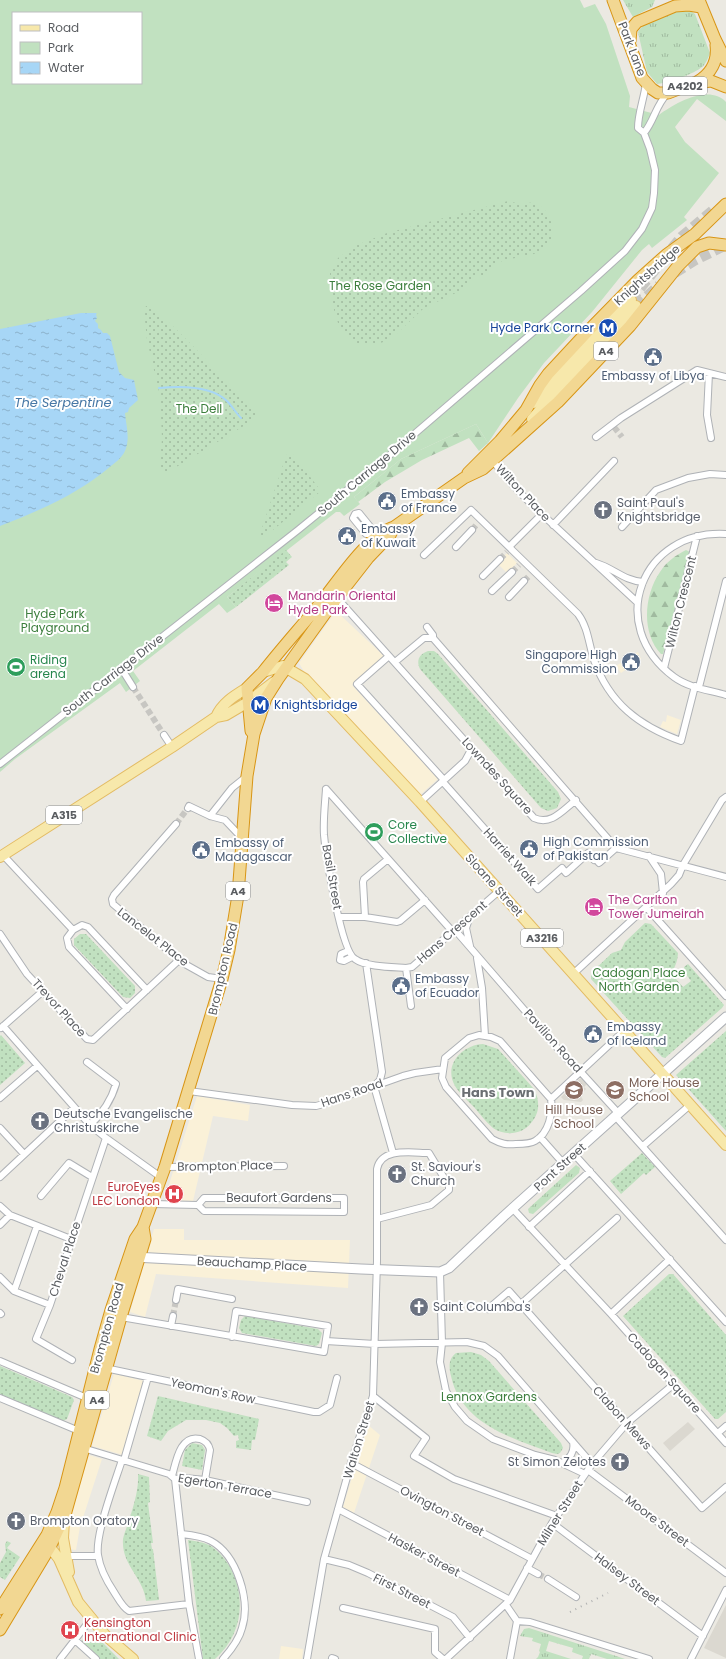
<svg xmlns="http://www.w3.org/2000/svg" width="726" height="1659" viewBox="0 0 726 1659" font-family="Poppins,sans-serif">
<defs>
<pattern id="grass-tufts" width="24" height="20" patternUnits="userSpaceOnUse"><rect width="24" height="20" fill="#c1e1c0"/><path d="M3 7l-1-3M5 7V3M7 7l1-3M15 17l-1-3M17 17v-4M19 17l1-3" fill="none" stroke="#a0ba9f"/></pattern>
<pattern id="forest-firs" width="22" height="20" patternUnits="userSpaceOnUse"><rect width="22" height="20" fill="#c1e1c0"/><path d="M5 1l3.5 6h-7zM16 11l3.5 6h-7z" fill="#a0ba9f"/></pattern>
<pattern id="garden-dots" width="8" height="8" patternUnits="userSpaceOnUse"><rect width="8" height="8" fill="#c1e1c0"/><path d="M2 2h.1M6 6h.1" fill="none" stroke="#a0ba9f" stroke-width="1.8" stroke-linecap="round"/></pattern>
<pattern id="water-ripples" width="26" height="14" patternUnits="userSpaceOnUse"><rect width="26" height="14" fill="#a7d6f6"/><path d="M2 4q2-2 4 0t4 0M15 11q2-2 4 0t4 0" fill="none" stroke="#8bb1cb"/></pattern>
</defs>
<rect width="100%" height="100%" fill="#ebe9e2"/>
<path fill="#faf1d8" d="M507 553 517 563 507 573 497 563Z
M336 611 384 656 352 685 438 779 420 795 306 675 299 663Z
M638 652 641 659 621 673 616 666Z
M667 715 681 720 677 734 660 727 663 721 666 722Z
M197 1096 250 1105 248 1121 213 1116 193 1201 168 1200 166 1194Z
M154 1229H184V1240H350L348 1288 156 1274 145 1317 130 1312Z
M114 1374 144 1381 123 1455 92 1446Z
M368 1425 380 1435 354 1513 343 1507Z
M89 1455 102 1459 80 1527 76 1550 66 1549 68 1522Z
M281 1646 303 1649 302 1659H279Z"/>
<path fill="#dbd8d0" d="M581 1078 587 1084 584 1087 586 1089 584 1091 581 1089 576 1096 580 1094 583 1100 581 1102 564 1100 561 1097Z
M688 1422 695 1429 670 1451 663 1443Z
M726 1605V1658L704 1648Z"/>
<path fill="url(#grass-tufts)" d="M623 0H655L652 7 633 17Z
M688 9 695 14 710 53C708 58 706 64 702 67 694 74 668 83 657 84L647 72 638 32C646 19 673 11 688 9Z
M576 1165 580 1168 579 1173 533 1214 529 1213 528 1209Z
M529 1628 613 1655 625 1659H607L591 1654 589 1659H582L583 1656 572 1652 573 1648 549 1641 546 1651 571 1659H536L538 1657 540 1652 539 1651 541 1644 532 1641 533 1638 520 1636 524 1629Z"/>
<path fill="url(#forest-firs)" d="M476 424 488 443 479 451 469 438 422 460 385 482 358 502 354 497 401 459Z
M686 550 690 552 663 654H661C641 633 644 595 660 572 666 562 676 555 686 550Z"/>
<path fill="#c1e1c0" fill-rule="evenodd" d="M0 0H580L584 8 595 4 606 24 630 96 629 107 659 115C675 103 709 84 726 102V121L697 99 675 127 685 142 719 173 684 217 687 220 652 248 649 244 642 250 592 312 544 363 518 398 488 443 476 424 401 459 354 497 360 504 344 516 340 512H336L227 597 236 607 227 613 219 604 133 671 140 681 126 692 120 683 15 759 0 772ZM13 13H141V83H13Z"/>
<path fill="url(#garden-dots)" d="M508 201C512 202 516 203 520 204 524 204 528 202 532 203 544 205 551 216 552 227 557 259 519 254 500 262 492 265 487 272 481 277L479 275 460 291 424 308 391 339 378 344 358 345 348 338 342 332 338 323 332 303 330 273 338 258 357 245 387 233Z
M146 306C161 307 242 399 257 415V418L168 472 164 473 159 469 162 439 160 396 147 340 144 311Z
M291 452 321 491 263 538 260 537V534L286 456 288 453Z
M286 550 292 557 286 562 289 565 236 607 227 597Z
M428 651H434L438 654 558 792 561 799 557 808 548 811 541 808 420 669C416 661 419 654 428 651Z
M645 923 651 924 678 953C677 973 665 968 683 987L691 981 685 973 684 967 688 964 724 1005 722 1008 665 1058 662 1057 591 979V973L612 953 621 950 625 942Z
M80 934H86L135 986V993L130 998 123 997 74 945V939Z
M726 1031V1131L676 1075Z
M1 1035 25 1063 0 1085V1036Z
M483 1044 498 1049 534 1089C540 1101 540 1113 531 1123 522 1135 504 1136 493 1128 486 1122 480 1114 474 1107 468 1101 460 1094 455 1086 443 1065 462 1045 483 1044Z
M642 1153 655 1167 646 1175 644 1173 621 1194 610 1181Z
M669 1274H673L726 1335V1412L718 1419H715L623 1316Z
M245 1316 318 1329 322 1333 319 1344 316 1346 242 1333 239 1328 241 1320Z
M471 1352 481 1355 489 1361 561 1443 563 1448 560 1453 557 1454 552 1453C512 1438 461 1424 451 1376 449 1368 448 1359 456 1353Z
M0 1366 72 1397 74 1400 67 1419 63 1421 0 1394Z
M158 1396 259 1419 255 1440H252L251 1450 236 1448V1441L239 1440 238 1435 234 1436 227 1428 220 1423 206 1420H186L168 1431 161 1441 147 1436Z
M192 1443 202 1445 205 1450 202 1470 182 1466 185 1450Z
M138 1474 149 1477 150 1502 148 1503 153 1543H151L152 1549H153L159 1600 146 1601C144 1578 121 1565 123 1539 124 1534 126 1529 128 1524 133 1507 139 1491 138 1474Z
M188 1540C195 1541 202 1542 209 1545 218 1550 225 1559 230 1567 247 1599 242 1635 215 1659H203Z
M7 1541 11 1543 7 1548 20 1557 5 1580 0 1577V1563L6 1552 5 1544Z
M91 1632H92L119 1659H100L81 1642 88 1633Z"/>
<path fill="url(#water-ripples)" d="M81 313H97L96 314 97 318 95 321 98 324V328L101 330 103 333H107L110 336 119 372 125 378 134 380 138 400 129 408 128 412 125 413C126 425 131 441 124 453 121 458 116 462 111 466 80 493 39 511 0 526V329Z"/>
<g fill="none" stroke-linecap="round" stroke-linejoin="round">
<path stroke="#a7d6f6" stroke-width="2" d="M159 388C180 386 210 385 227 401 232 406 236 413 241 418"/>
<path stroke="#c7c6c2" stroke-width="6" stroke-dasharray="6 3" stroke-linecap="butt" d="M614 427 622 437
M472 530 477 524
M500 559 507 552
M512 572 519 565
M524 581 530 575
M133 687 164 735
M176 824 188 808
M173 1316 176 1300
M538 1574 548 1579"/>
<path stroke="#c7c6c2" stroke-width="10" stroke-dasharray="10 5" stroke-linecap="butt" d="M672 248 682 236 713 210
M675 273 694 261 726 245
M631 300 659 265
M636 306 659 285"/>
<defs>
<path id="street" d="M644 133C654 121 656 105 667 94
M709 373 707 415 711 438
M596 437 621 418 697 370 726 377
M492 460 512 484 532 505 637 602
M553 525 614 461
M622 527 656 490 688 478 710 474 726 475
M371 534H366L353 518 355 514 359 513 372 529 371 534 374 538
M726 534C642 529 604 625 674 677 689 688 709 690 726 695
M456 547 472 530
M509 547 542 514
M424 555 471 510 578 614C588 627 589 645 594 660 609 703 639 726 681 741L695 686
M596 563C613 568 625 581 643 582
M483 576 500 559
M492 591 512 572
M509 597 524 581
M337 598 534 818C551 826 563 810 576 800
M427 627 433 635V638L616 848 726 877
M389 656 357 684 444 780
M395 662 424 638H433
M121 668 133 687
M664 668 697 536
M699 687 726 581
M164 735 172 747
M0 764 298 530 384 460 581 291 625 251 642 229 652 208 654 193 655 170 650 149 644 133 638 128C638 113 644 99 646 83
M443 782 538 889 562 868 566 873 588 853 594 860 595 858 599 863 616 848
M326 789C325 804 323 821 324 835 326 855 341 951 355 959 366 967 392 967 406 968L412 967 499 891
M326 789 453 932
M420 802 465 761 471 750 469 745
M188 808 189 806 210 816 225 820 242 838
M210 816 232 788 247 776
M176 824 114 895 112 899 113 904 183 963 208 977 222 979
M3 855 73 930
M649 856 661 874 663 893
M647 908 726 996
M339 917H365L397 922 400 921 425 900
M365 917 363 882 364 879 388 859
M469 919 466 928 470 946
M455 930 565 1057 578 1069 619 1114
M0 934 27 974 87 1039 93 1040 179 960
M348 951 341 954 340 960 344 961 352 957
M477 958 482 988 485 1036
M366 963 382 1072 380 1080 375 1085
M406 968 411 1006
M573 974 671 884 679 875 683 865 722 800 726 797
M127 1009 69 947 67 938 73 930 82 925 88 927 147 990
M3 1026 90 1125 106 1138 162 1178
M1 1028 43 991
M479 1035 491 1037 500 1041 551 1099C553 1113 549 1133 535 1141 530 1144 522 1144 516 1144 507 1145 501 1144 492 1139L446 1087 442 1078 445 1058 469 1038Z
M87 1062 116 1084C111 1101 103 1113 90 1125
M374 1086 393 1153
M189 1091 292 1105 316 1106 327 1103 403 1076 415 1073 443 1069
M0 1098 37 1066
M551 1099 624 1031
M616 1117 726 1240
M0 1128 24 1154
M540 1137 563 1163
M643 1146 690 1105
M574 1154 726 1322
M165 1167 284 1166
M0 1177 74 1108
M41 1196 69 1163 92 1177
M152 1204 198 1205 204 1211 344 1212V1198H204L198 1205
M0 1206 10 1215 71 1239
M513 1209 611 1314 726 1443
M0 1225 10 1215
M529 1227 590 1171
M440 1272 442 1343 440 1362 446 1391 455 1407 467 1421 493 1439 535 1455 555 1460 585 1474
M0 1277 14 1291 50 1305
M14 1291 37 1226
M176 1300 178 1289 232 1299
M521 1304 617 1218
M488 1309 509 1291 702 1508 726 1487
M0 1313 1 1314
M611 1314 670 1259
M121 1317 324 1352 328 1326 236 1311 232 1337
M171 1326 173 1316
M326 1341 375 1344 467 1342 484 1346 498 1356 592 1464
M72 1360 36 1339 50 1305 106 1138
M0 1361 89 1399
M105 1368 314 1412H319L330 1405 337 1378
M373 1396 426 1438 414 1456 454 1479 557 1516
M0 1398 79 1431
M718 1433 726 1426
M83 1448 169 1474 175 1479
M122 1460C115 1482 95 1534 98 1555 100 1569 106 1580 114 1592 118 1598 122 1607 129 1611L189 1604
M124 1460 148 1377
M351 1463 532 1559
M562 1463C570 1459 575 1451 573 1442
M588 1470 726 1573
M172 1476C176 1462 180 1434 200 1439 206 1441 209 1445 210 1450L205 1480
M175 1479 189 1604 199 1659
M175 1479 185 1478 205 1480 307 1502
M338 1509 510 1600
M552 1523 703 1636
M181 1534C191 1535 202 1536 211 1541 237 1555 251 1601 242 1628 239 1640 231 1650 223 1659
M66 1556H98
M324 1559 349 1565 368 1573 453 1617 470 1638
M527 1568 538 1574
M548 1579 576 1597
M506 1605 517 1621
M343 1608 435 1629V1652L443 1659
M517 1621 530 1622 649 1659
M75 1640 96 1659
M332 1658 335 1659
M60 1659 91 1619
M307 1659 324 1559 351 1463 373 1396 377 1261V1169C381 1147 412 1153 429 1153L449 1186V1190L431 1205 377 1219
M446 1659 510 1600 552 1523 592 1464 627 1423 674 1384
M510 1659 517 1621
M691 1659 726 1590"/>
<path id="secondary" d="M134 1257 361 1269 440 1272 449 1268 504 1216 726 1017"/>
<path id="primary" d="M533 403 631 300
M532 419 636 306
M263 672 283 666 305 679 420 802 726 1145
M216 717C222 703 234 696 247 688
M0 857 172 747 216 717 226 715 248 702 274 682
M64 1521 63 1538 69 1572
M49 1540 50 1547 59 1559 78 1602 105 1635 133 1659"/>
<path id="highway" d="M613 0 642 78 652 89 658 93H668L694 83 711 81 726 87
M699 0 715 39 726 61
M630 41 631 29 637 22 675 6 689 5 701 7
M697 82C711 74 718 61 716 45
M468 473 500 441 526 410 540 385 548 374 587 332 638 280 666 255 695 234 726 204
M254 734 266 698 278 679 329 608 368 558 390 535 394 527
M0 1609 47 1535 57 1512 65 1488 100 1349 111 1310 135 1239 143 1227 165 1167 222 979 229 950 238 895 247 776 254 734 251 731 247 688 263 672C281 649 300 628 318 606 336 584 367 535 394 527L464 478 483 469 558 402 630 326 678 266 697 247 709 243 726 245
M0 1630 50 1547 65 1515 121 1317 145 1239 143 1227"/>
</defs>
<use href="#street" stroke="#afb2b6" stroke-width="8"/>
<use href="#secondary" stroke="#aeb1b6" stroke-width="11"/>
<use href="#primary" stroke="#e3bb63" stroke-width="12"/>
<use href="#highway" stroke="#d89515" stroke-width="13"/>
<use href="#street" stroke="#fff" stroke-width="6"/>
<use href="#secondary" stroke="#fff" stroke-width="9"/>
<use href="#primary" stroke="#f7e8ab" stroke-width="10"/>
<use href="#highway" stroke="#f2d792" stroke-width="11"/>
<path stroke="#b0b1b1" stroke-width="2" stroke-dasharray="1 5" stroke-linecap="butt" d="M570 1612 608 1593"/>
</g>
<defs>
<symbol id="metro-disc" viewBox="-11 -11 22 22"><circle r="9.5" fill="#1a4fb4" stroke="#fff"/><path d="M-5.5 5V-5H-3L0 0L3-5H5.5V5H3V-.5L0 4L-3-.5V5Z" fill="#fff"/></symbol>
<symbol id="civic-disc" viewBox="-11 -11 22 22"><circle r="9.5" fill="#5c6f8a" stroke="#fff"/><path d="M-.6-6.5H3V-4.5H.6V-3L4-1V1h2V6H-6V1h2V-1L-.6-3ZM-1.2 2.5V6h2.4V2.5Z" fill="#fff"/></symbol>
<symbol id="church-disc" viewBox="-11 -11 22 22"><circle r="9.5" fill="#6b7280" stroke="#fff"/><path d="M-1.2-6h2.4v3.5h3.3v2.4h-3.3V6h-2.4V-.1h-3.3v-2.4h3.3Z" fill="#fff"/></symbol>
<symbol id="hotel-disc" viewBox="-11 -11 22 22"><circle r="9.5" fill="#d1479c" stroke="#fff"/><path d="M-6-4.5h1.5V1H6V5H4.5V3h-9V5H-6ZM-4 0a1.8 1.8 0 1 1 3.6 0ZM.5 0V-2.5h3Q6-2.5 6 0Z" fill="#fff"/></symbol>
<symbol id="stadium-disc" viewBox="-11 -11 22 22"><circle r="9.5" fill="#2e9e5b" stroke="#fff"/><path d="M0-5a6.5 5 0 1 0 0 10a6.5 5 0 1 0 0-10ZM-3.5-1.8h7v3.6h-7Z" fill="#fff"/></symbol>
<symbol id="school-disc" viewBox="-11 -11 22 22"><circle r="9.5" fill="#8d6e63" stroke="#fff"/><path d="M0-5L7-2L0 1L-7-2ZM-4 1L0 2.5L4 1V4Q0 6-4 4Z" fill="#fff"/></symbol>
<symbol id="hospital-disc" viewBox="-11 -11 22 22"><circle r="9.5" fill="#e0444e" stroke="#fff"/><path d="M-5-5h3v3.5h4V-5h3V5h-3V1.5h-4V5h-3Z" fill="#fff"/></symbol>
</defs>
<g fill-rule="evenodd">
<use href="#metro-disc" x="597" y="317" width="22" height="22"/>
<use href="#civic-disc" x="642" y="346" width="22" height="22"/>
<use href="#civic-disc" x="376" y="490" width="22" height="22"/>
<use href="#church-disc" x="592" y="499" width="22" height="22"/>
<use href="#civic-disc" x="336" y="525" width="22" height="22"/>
<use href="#hotel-disc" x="263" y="592" width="22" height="22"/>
<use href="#civic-disc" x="620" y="651" width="22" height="22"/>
<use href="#stadium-disc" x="5" y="656" width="22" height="22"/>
<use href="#metro-disc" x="249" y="694" width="22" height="22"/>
<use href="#stadium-disc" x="363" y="821" width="22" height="22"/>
<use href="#civic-disc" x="518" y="838" width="22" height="22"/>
<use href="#civic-disc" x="190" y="839" width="22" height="22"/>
<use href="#hotel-disc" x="583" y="896" width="22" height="22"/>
<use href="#civic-disc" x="390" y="975" width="22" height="22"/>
<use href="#civic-disc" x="582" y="1023" width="22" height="22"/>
<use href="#school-disc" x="563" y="1079" width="22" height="22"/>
<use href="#school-disc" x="604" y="1079" width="22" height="22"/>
<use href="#church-disc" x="29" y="1110" width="22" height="22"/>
<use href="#church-disc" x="386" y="1163" width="22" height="22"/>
<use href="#hospital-disc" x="163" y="1183" width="22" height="22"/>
<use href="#church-disc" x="408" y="1296" width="22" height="22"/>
<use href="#church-disc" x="609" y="1451" width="22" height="22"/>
<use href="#church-disc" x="5" y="1510" width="22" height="22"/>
<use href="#hospital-disc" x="59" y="1619" width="22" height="22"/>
</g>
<g text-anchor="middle" stroke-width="4" stroke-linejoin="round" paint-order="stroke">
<g fill="#fff" stroke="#8c8e90" stroke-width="1">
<rect x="663" y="77" width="44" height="18" rx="3"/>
<rect x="594" y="342" width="24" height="18" rx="3"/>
<rect x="46" y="806" width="36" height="18" rx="3"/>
<rect x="226" y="882" width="24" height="18" rx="3"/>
<rect x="521" y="929" width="42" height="18" rx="3"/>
<rect x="85" y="1391" width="24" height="18" rx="3"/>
</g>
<g font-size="11" font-weight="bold" fill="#5a5d61">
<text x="685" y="90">A4202</text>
<text x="606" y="355">A4</text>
<text x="64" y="819">A315</text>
<text x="238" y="895">A4</text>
<text x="542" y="942">A3216</text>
<text x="97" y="1404">A4</text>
</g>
<g font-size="12" fill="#5a5d61" stroke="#fff">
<text transform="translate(632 49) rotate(69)" y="4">Park Lane</text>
<text transform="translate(647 275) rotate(-42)" y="4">Knightsbridge</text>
<text transform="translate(367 473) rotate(-40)" y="4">South Carriage Drive</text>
<text transform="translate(523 493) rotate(47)" y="4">Wilton Place</text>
<text transform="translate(681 602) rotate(-76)" y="4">Wilton Crescent</text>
<text transform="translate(113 675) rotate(-38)" y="4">South Carriage Drive</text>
<text transform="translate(497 776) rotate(48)" y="4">Lowndes Square</text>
<text transform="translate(510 857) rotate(48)" y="4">Harriet Walk</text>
<text transform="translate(332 877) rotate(80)" y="4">Basil Street</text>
<text transform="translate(494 885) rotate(48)" y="4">Sloane Street</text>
<text transform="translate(452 932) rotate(-41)" y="4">Hans Crescent</text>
<text transform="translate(153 937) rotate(38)" y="4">Lancelot Place</text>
<text transform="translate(223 969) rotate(-77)" y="4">Brompton Road</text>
<text transform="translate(59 1008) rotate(48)" y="4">Trevor Place</text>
<text transform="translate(553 1041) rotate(48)" y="4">Pavilion Road</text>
<text transform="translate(352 1093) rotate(-19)" y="4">Hans Road</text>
<text transform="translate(225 1166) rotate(-1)" y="4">Brompton Place</text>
<text transform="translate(560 1167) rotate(-42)" y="4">Pont Street</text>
<text x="279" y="1202">Beaufort Gardens</text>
<text transform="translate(65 1259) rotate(-72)" y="4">Cheval Place</text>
<text transform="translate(252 1264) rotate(3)" y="4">Beauchamp Place</text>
<text transform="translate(107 1328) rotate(-74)" y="4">Brompton Road</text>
<text transform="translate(664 1373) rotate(48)" y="4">Cadogan Square</text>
<text transform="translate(213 1391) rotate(12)" y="4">Yeoman's Row</text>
<text transform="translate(622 1418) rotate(48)" y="4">Clabon Mews</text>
<text transform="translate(359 1440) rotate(-73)" y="4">Walton Street</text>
<text transform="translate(225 1486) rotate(10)" y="4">Egerton Terrace</text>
<text transform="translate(442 1511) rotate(28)" y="4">Ovington Street</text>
<text transform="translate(560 1513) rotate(-58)" y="4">Milner Street</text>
<text transform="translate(657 1521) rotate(37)" y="4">Moore Street</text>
<text transform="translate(424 1555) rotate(28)" y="4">Hasker Street</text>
<text transform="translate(627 1579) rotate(37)" y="4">Halsey Street</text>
<text transform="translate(402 1591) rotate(27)" y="4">First Street</text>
</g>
<g font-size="12" fill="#3c7e3d" stroke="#fff">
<text x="380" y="290">The Rose Garden</text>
<text x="199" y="413">The Dell</text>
<text x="55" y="618">Hyde Park<tspan x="55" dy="14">Playground</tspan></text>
<text x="639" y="977">Cadogan Place<tspan x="639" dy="14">North Garden</tspan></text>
<text x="489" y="1401">Lennox Gardens</text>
</g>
<g font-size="12" fill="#164399" stroke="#fff" text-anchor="end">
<text x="594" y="332">Hyde Park Corner</text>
<text x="274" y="709" text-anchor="start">Knightsbridge</text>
</g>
<g font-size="12" fill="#4e5e75" stroke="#fff" text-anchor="start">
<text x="653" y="380" text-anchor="middle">Embassy of Libya</text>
<text x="401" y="498">Embassy<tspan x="401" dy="14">of France</tspan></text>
<text x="361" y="533">Embassy<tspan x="361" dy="14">of Kuwait</tspan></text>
<text x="617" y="659" text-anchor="end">Singapore High<tspan x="617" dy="14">Commission</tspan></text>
<text x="543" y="846">High Commission<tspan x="543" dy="14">of Pakistan</tspan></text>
<text x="215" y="847">Embassy of<tspan x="215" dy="14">Madagascar</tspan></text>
<text x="415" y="983">Embassy<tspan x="415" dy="14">of Ecuador</tspan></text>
<text x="607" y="1031">Embassy<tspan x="607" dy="14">of Iceland</tspan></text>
</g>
<g font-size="12" fill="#5b616d" stroke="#fff" text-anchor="start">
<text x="617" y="507">Saint Paul's<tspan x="617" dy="14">Knightsbridge</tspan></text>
<text x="54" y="1118">Deutsche Evangelische<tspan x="54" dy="14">Christuskirche</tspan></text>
<text x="411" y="1171">St. Saviour's<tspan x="411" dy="14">Church</tspan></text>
<text x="433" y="1311">Saint Columba's</text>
<text x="606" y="1466" text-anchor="end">St Simon Zelotes</text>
<text x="30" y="1525">Brompton Oratory</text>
</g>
<g font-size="12" fill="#b23c85" stroke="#fff" text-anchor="start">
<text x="288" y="600">Mandarin Oriental<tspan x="288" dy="14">Hyde Park</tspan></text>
<text x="608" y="904">The Carlton<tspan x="608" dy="14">Tower Jumeirah</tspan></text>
</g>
<g font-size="12" fill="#27864d" stroke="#fff" text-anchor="start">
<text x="30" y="664">Riding<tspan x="30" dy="14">arena</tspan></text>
<text x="388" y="829">Core<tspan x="388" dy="14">Collective</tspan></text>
</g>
<g font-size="12" fill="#785e54" stroke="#fff" text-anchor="start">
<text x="629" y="1087">More House<tspan x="629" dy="14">School</tspan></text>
<text x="574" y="1114" text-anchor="middle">Hill House<tspan x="574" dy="14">School</tspan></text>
</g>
<g font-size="12" fill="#be3a42" stroke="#fff" text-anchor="end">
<text x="160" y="1191">EuroEyes<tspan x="160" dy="14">LEC London</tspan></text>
<text x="84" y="1627" text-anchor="start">Kensington<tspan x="84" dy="14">International Clinic</tspan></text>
</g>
<g font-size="13" font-style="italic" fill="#4778a6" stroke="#fff">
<text x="63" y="407">The Serpentine</text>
</g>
<g font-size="13" font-weight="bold" fill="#6b6f73" stroke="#fff">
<text x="498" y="1097">Hans Town</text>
</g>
</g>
<rect x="12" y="12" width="130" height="72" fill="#ffffff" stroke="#bdbec0"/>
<rect x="20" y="25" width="20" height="6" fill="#f7e8ab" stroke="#bdbec0"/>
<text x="48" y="32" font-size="12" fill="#5a5d61">Road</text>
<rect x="20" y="42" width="20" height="12" fill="#c1e1c0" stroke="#bdbec0"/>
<text x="48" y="52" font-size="12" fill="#5a5d61">Park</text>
<rect x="20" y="62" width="20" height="12" fill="url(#water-ripples)" stroke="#bdbec0"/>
<text x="48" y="72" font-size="12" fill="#5a5d61">Water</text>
</svg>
